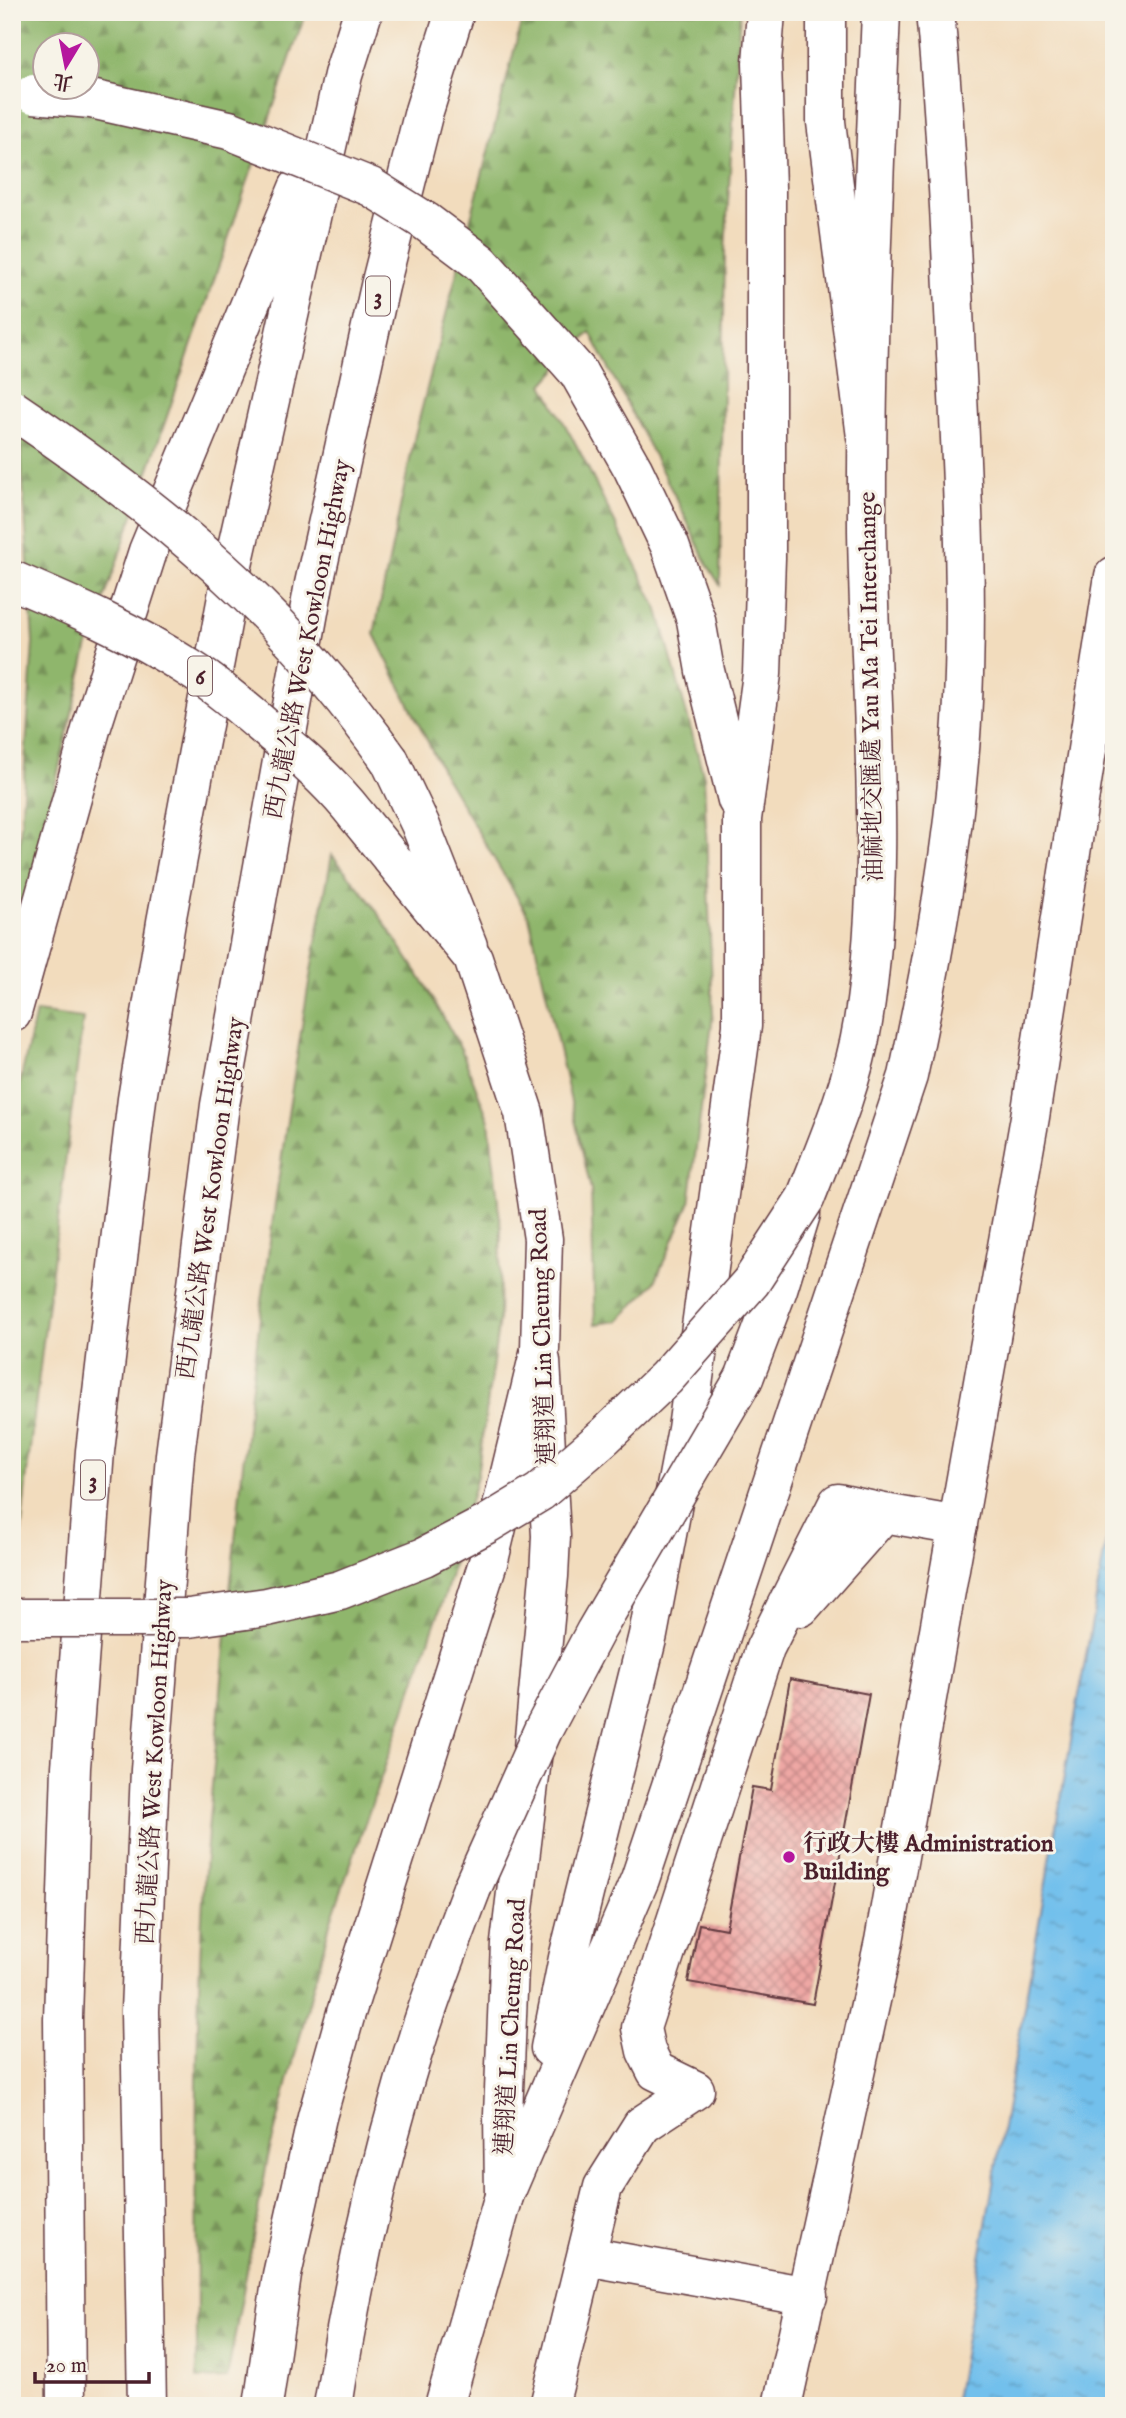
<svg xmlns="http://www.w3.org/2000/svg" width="1126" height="2418" viewBox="0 0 1126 2418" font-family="'IM FELL English','Noto Serif TC',serif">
<defs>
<pattern id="forest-firs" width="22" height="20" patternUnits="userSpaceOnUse" patternTransform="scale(1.75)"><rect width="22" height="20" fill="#8fb66c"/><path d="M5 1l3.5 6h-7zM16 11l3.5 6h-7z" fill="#779359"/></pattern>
<pattern id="water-ripples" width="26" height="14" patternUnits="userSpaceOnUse" patternTransform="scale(1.75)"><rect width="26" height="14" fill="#72c0ec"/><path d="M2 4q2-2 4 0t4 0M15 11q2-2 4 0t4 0" fill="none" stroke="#609bbf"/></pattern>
<pattern id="building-cross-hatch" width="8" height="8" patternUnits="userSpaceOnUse" patternTransform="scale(1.75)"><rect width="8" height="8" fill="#eea7a4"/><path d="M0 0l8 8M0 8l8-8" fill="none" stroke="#c38786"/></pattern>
</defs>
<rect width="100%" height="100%" fill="#f7f3e8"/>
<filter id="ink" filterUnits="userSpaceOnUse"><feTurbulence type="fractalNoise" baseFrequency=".0143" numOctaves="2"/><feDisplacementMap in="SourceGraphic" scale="14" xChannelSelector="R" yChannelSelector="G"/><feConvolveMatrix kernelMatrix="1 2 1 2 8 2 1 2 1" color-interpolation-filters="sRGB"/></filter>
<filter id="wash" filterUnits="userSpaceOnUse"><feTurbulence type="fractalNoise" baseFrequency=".00686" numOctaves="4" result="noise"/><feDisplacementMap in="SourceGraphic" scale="28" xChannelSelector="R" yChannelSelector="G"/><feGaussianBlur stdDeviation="1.57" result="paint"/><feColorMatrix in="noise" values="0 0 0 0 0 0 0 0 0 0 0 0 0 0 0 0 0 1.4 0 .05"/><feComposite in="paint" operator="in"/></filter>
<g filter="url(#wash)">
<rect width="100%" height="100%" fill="#f2dcbd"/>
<path fill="url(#forest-firs)" stroke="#6c6a4c" stroke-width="2" fill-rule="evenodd" d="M20 12H306L87 649 27 903 16 900 33 642 16 371 12 241 15 48ZM46 46H88V88H46Z
M524 12H740L725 250 720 585 707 564 679 504 590 332 543 385 580 452 658 610 704 777 713 1015 689 1204 654 1284 618 1321 595 1324 591 1190 529 917 446 778 374 634 415 435Z
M332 855 370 901 424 983 461 1049 489 1121 501 1228 499 1320 477 1476 446 1592 330 1923 268 2157 227 2378 197 2379C197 2225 194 2071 202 1917 206 1838 215 1758 222 1679 246 1403 280 1128 332 855Z
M36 1012 83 1018 27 1473 12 1630V1118Z"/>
<path fill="url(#water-ripples)" stroke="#5e708c" stroke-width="2" d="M1114 1496V2406H954Z"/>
<g id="blocks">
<path fill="url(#building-cross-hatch)" d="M790 1679 869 1694 813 2004 688 1982 699 1924 726 1929 752 1787 771 1790Z"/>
</g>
</g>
<g filter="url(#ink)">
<use href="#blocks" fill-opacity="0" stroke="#633b41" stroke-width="2"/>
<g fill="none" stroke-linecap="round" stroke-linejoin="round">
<defs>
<path id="minor" d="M801 1607 884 1513 958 1526
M695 2090 656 2071 646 2051 641 2028 765 1648 838 1503 884 1513
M586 2256 808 2296
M549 2406 603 2187 642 2125 695 2090
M782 2406 884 1941 1030 1117 1114 576"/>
<path id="major" d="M390 761 420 824 468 946
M805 1199C828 1141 853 1084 863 1022 889 859 869 693 867 530 866 357 874 184 881 12
M504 2196 503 2115 510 1943 532 1759 549 1576 551 1536 541 1361"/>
<path id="highway" d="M826 12V122L866 437
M578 372 633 469 670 546 696 620 705 671 737 800
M12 1013 92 726 148 551 298 188
M744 1378 778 1289 801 1214
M550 2048 568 1958 648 1635 687 1429 742 1026V819L762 674 766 558V188L762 63 766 12
M66 2406 63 2019 71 1767 95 1451 137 1099 166 922 233 565 343 75 363 12
M147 2406 140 2011 150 1770 175 1455 220 1105 314 584 380 286 424 111 455 12
M263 2406 282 2275 317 2117 346 2013 490 1556 540 1349 543 1239 524 1113 473 958 357 816
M333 2406C350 2296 374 2186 405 2079 424 2014 448 1951 472 1888
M444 2406 504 2196 640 1879 908 1076C933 959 955 840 962 721 969 599 962 477 956 355 951 241 946 126 935 12"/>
</defs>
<use href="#minor" stroke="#633b41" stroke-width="41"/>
<use href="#major" stroke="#633b41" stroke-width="41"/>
<use href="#highway" stroke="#633b41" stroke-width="41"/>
<use href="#minor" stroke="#fff" stroke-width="38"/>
<use href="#major" stroke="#fff" stroke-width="38"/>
<use href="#highway" stroke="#fff" stroke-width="38"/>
<defs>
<path id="major-bridge" d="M12 409C162 510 285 611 390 761
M12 1618H189L267 1607 340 1590 424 1557 487 1524 540 1492 605 1436 666 1378 751 1282 805 1199"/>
<path id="highway-bridge" d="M33 94 91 99 229 130 371 187 425 221 481 263 578 372
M12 580C73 606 133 632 189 668 219 687 246 711 273 734 303 758 333 785 357 816
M472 1888 543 1730 595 1632 744 1378"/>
</defs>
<use href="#major-bridge" stroke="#633b41" stroke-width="41" stroke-linecap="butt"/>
<use href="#highway-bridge" stroke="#633b41" stroke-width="41" stroke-linecap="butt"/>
<use href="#major-bridge" stroke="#fff" stroke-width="38"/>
<use href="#highway-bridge" stroke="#fff" stroke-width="38"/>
</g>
</g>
<circle fill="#b5179e" stroke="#f7f3e8" stroke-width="2.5" cx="789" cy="1857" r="7"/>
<g text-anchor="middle" stroke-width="6" stroke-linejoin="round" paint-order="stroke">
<g fill="#f7f3e8" stroke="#7e5f64" stroke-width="2">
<rect x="366" y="276.5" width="24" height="39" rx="5"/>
<rect x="188" y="656.5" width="24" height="39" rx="5"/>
<rect x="81" y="1460.5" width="24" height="39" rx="5"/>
</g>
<g font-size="23" font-weight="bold" fill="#4a1f2b">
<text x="378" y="304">3</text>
<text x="200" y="684">6</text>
<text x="93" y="1488">3</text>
</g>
<g font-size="24" fill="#4a1f2b" stroke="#f7f3e8">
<text transform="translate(307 639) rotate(-79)" y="8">西九龍公路 West Kowloon Highway</text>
<text transform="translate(870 687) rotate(-91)" y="8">油麻地交匯處 Yau Ma Tei Interchange</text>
<text transform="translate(210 1198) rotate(-82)" y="8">西九龍公路 West Kowloon Highway</text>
<text transform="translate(542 1337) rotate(-92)" y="8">連翔道 Lin Cheung Road</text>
<text transform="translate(154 1762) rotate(-87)" y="8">西九龍公路 West Kowloon Highway</text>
<text transform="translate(510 2027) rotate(-87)" y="8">連翔道 Lin Cheung Road</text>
</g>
<g font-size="24" font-weight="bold" fill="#4a1f2b" stroke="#f7f3e8" text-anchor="start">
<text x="803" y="1851">行政大樓 Administration<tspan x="803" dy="28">Building</tspan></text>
</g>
</g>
<rect width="1126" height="2418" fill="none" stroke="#f7f3e8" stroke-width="42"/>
<g transform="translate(66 66) rotate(190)"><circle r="33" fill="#f7f3e8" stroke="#b29e9c" stroke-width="2"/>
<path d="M0-5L12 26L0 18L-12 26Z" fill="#b5179e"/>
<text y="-10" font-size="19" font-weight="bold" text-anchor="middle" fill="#4a1f2b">北</text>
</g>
<path d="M35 2372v10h114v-10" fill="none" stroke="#4a1f2b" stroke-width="3.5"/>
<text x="46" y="2372" font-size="21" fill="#4a1f2b" stroke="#f7f3e8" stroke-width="5" paint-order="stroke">20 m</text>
</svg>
